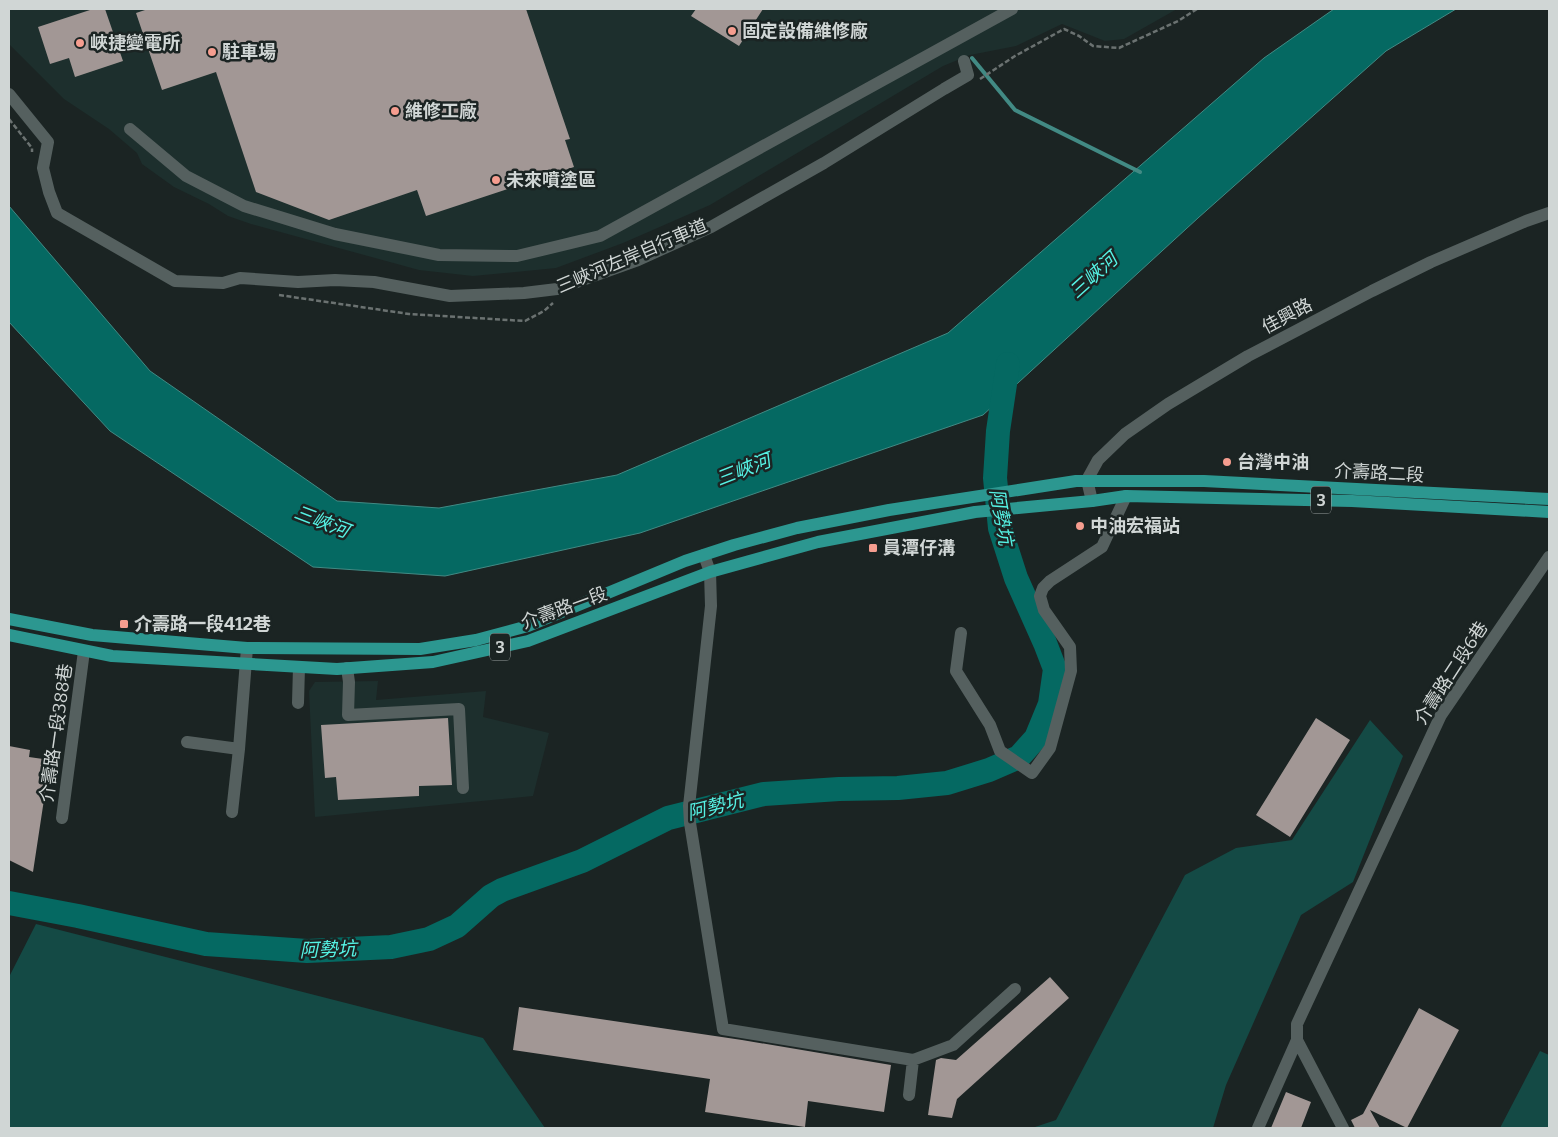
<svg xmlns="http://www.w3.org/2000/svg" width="1558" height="1137" viewBox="0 0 1558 1137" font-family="Bitter,'Noto Sans TC',serif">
<rect width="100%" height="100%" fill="#1b2423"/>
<path fill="#1d2f2d" d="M9 9H1177L1124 39 1105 41 1062 24 1016 46 970 55 943 66 710 205 623 243 556 268 473 276 419 270 251 224 228 216 209 204 174 187 142 164 137 153 109 129 64 99 9 44Z
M378 681 376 700 486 691 483 717 549 733 533 796 315 817 309 691 315 682Z"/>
<path fill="#144a45" d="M1370 720 1403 756 1353 882 1301 915 1226 1085 1213 1128H1032L1056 1120 1185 875 1236 848 1292 840Z
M36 924 483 1038 545 1128H9V977Z
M1540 1051 1549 1055V1128H1500Z"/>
<path fill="#056962" stroke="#428a84" d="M1334 9H1456L1386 51 1198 218 983 415 640 533 445 576 313 567 110 431 9 322V206L150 371 337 501 439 508 617 475 948 333 1264 58Z"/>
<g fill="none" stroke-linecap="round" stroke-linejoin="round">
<path stroke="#428a84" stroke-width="4" d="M972 58 1015 110 1140 172"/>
<path stroke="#056962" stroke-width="24" d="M9 903 78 916 206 944 307 951 391 947 429 939 457 926 491 896 502 890 582 861 668 818 764 794 839 789 898 788 947 783 989 770 1019 757 1036 738 1050 704 1055 669 1045 643 1016 578 1000 528 995 478 998 431 1008 364"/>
</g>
<path fill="#a29795" d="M93 9H105L123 61 75 77 69 58 50 64 38 27Z
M148 9H526L570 139 565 140 574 167 426 216 417 190 329 220 256 192 216 72 162 90 136 13Z
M696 9H763L739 46 691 16Z
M448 718 452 785 419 786V796L338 800 336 777 325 778 321 725Z
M1316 718 1350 740 1290 837 1256 815Z
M9 746 30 750 29 757 50 760 33 872 9 860Z
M1050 977 1069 998 957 1099 952 1118 928 1115 936 1060 941 1058 956 1060Z
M519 1007 742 1040 891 1065 884 1112 808 1101 805 1127 705 1112 710 1079 513 1050Z
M1419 1008 1459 1030 1407 1128 1370 1110 1380 1128H1355L1351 1120 1363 1114Z
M1286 1092 1311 1102 1301 1128H1271Z"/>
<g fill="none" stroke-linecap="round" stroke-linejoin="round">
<path stroke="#6b7271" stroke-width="2.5" stroke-dasharray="5 2.5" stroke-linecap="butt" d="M980 79 1015 56 1064 29 1079 36 1093 46 1119 48 1178 21 1197 9
M9 119 32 148V152
M279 295 409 314 525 321 544 311 553 303"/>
<path stroke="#55605f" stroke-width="12" d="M9 94 48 142 43 168 49 192 57 213 175 281 223 283 240 278 298 282 335 280 374 282 450 296 524 293 557 289 638 260 711 227 824 163 944 89 968 75 964 61
M130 129 186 176 244 206 335 234 439 255 517 256 600 236 1012 9
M1092 501 1087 480 1098 460 1125 434 1168 404 1248 356 1372 291 1431 262 1526 221 1549 213
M704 555 710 572 711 606 689 806 690 823 723 1029 913 1060 909 1095
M961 633 956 671 990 725 1000 751 1032 773 1050 748 1071 671 1070 647 1044 610 1040 596 1043 588 1050 581 1102 547 1126 496
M347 668 349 682 348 715 459 709 463 788
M298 703 299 667
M187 742 239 749 247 648
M232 812 239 749
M62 818 84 651
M1297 1040 1343 1128
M913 1060 953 1045 1015 989
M1258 1128 1297 1040V1024L1441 715 1549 557"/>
<path stroke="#2c9790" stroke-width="12" d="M9 619 92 635 247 648 420 649 476 640 528 626 685 561 734 545 797 528 889 510 1076 481H1204L1549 499
M9 635 112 656 337 669 433 662 528 641 710 572 818 542 975 512 1092 501 1126 496 1352 501 1549 512"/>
</g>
<g fill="#f59d8f" stroke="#1b2423" stroke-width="2">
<circle cx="732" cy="31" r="5"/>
<circle cx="80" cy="43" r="5"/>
<circle cx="212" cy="52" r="5"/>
<circle cx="395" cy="111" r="5"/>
<circle cx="496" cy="180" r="5"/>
<circle cx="1227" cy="462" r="5"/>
<circle cx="1080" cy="526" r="5"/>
<rect x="868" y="543" width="10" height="10" rx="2.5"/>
<rect x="119" y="619" width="10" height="10" rx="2.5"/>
</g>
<g text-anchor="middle" stroke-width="5" stroke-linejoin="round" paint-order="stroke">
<g fill="#1b2423" stroke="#9aa1a0" stroke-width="1">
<rect x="1311" y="486.5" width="20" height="27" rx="4"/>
<rect x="490" y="633.5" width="20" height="27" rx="4"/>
</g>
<g font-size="16" font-weight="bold" fill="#d0d6d5">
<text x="1321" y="506">3</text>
<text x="500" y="653">3</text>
</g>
<g font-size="18" font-weight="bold" fill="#d0d6d5" stroke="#1b2423" text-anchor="start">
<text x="742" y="37">固定設備維修廠</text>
<text x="90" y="49">峽捷變電所</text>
<text x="222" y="58">駐車場</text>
<text x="405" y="117">維修工廠</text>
<text x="506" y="186">未來噴塗區</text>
<text x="1237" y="468">台灣中油</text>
<text x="1090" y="532">中油宏福站</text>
<text x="883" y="554">員潭仔溝</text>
<text x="134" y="630">介壽路一段412巷</text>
</g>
<g font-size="18" fill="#d0d6d5" stroke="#1b2423">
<text transform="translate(632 256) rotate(-23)" y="6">三峽河左岸自行車道</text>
<text transform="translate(1287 316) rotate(-28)" y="6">佳興路</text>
<text transform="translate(1379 473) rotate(3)" y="6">介壽路二段</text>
<text transform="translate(564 608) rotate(-20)" y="6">介壽路一段</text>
<text transform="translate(1451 673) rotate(-57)" y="6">介壽路二段6巷</text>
<text transform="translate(56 733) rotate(-82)" y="6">介壽路一段388巷</text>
</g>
<g font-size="19" font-style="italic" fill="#55f2e4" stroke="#1b2423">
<text transform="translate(1093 275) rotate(-42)" y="7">三峽河</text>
<text transform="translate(743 469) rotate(-21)" y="7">三峽河</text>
<text transform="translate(1002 517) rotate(80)" y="7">阿勢坑</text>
<text transform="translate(322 521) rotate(21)" y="7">三峽河</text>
<text transform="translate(715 806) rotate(-14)" y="7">阿勢坑</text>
<text transform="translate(328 949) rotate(-2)" y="7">阿勢坑</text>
</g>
</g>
<rect width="1558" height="1137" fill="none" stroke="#d0d6d5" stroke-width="20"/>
</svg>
